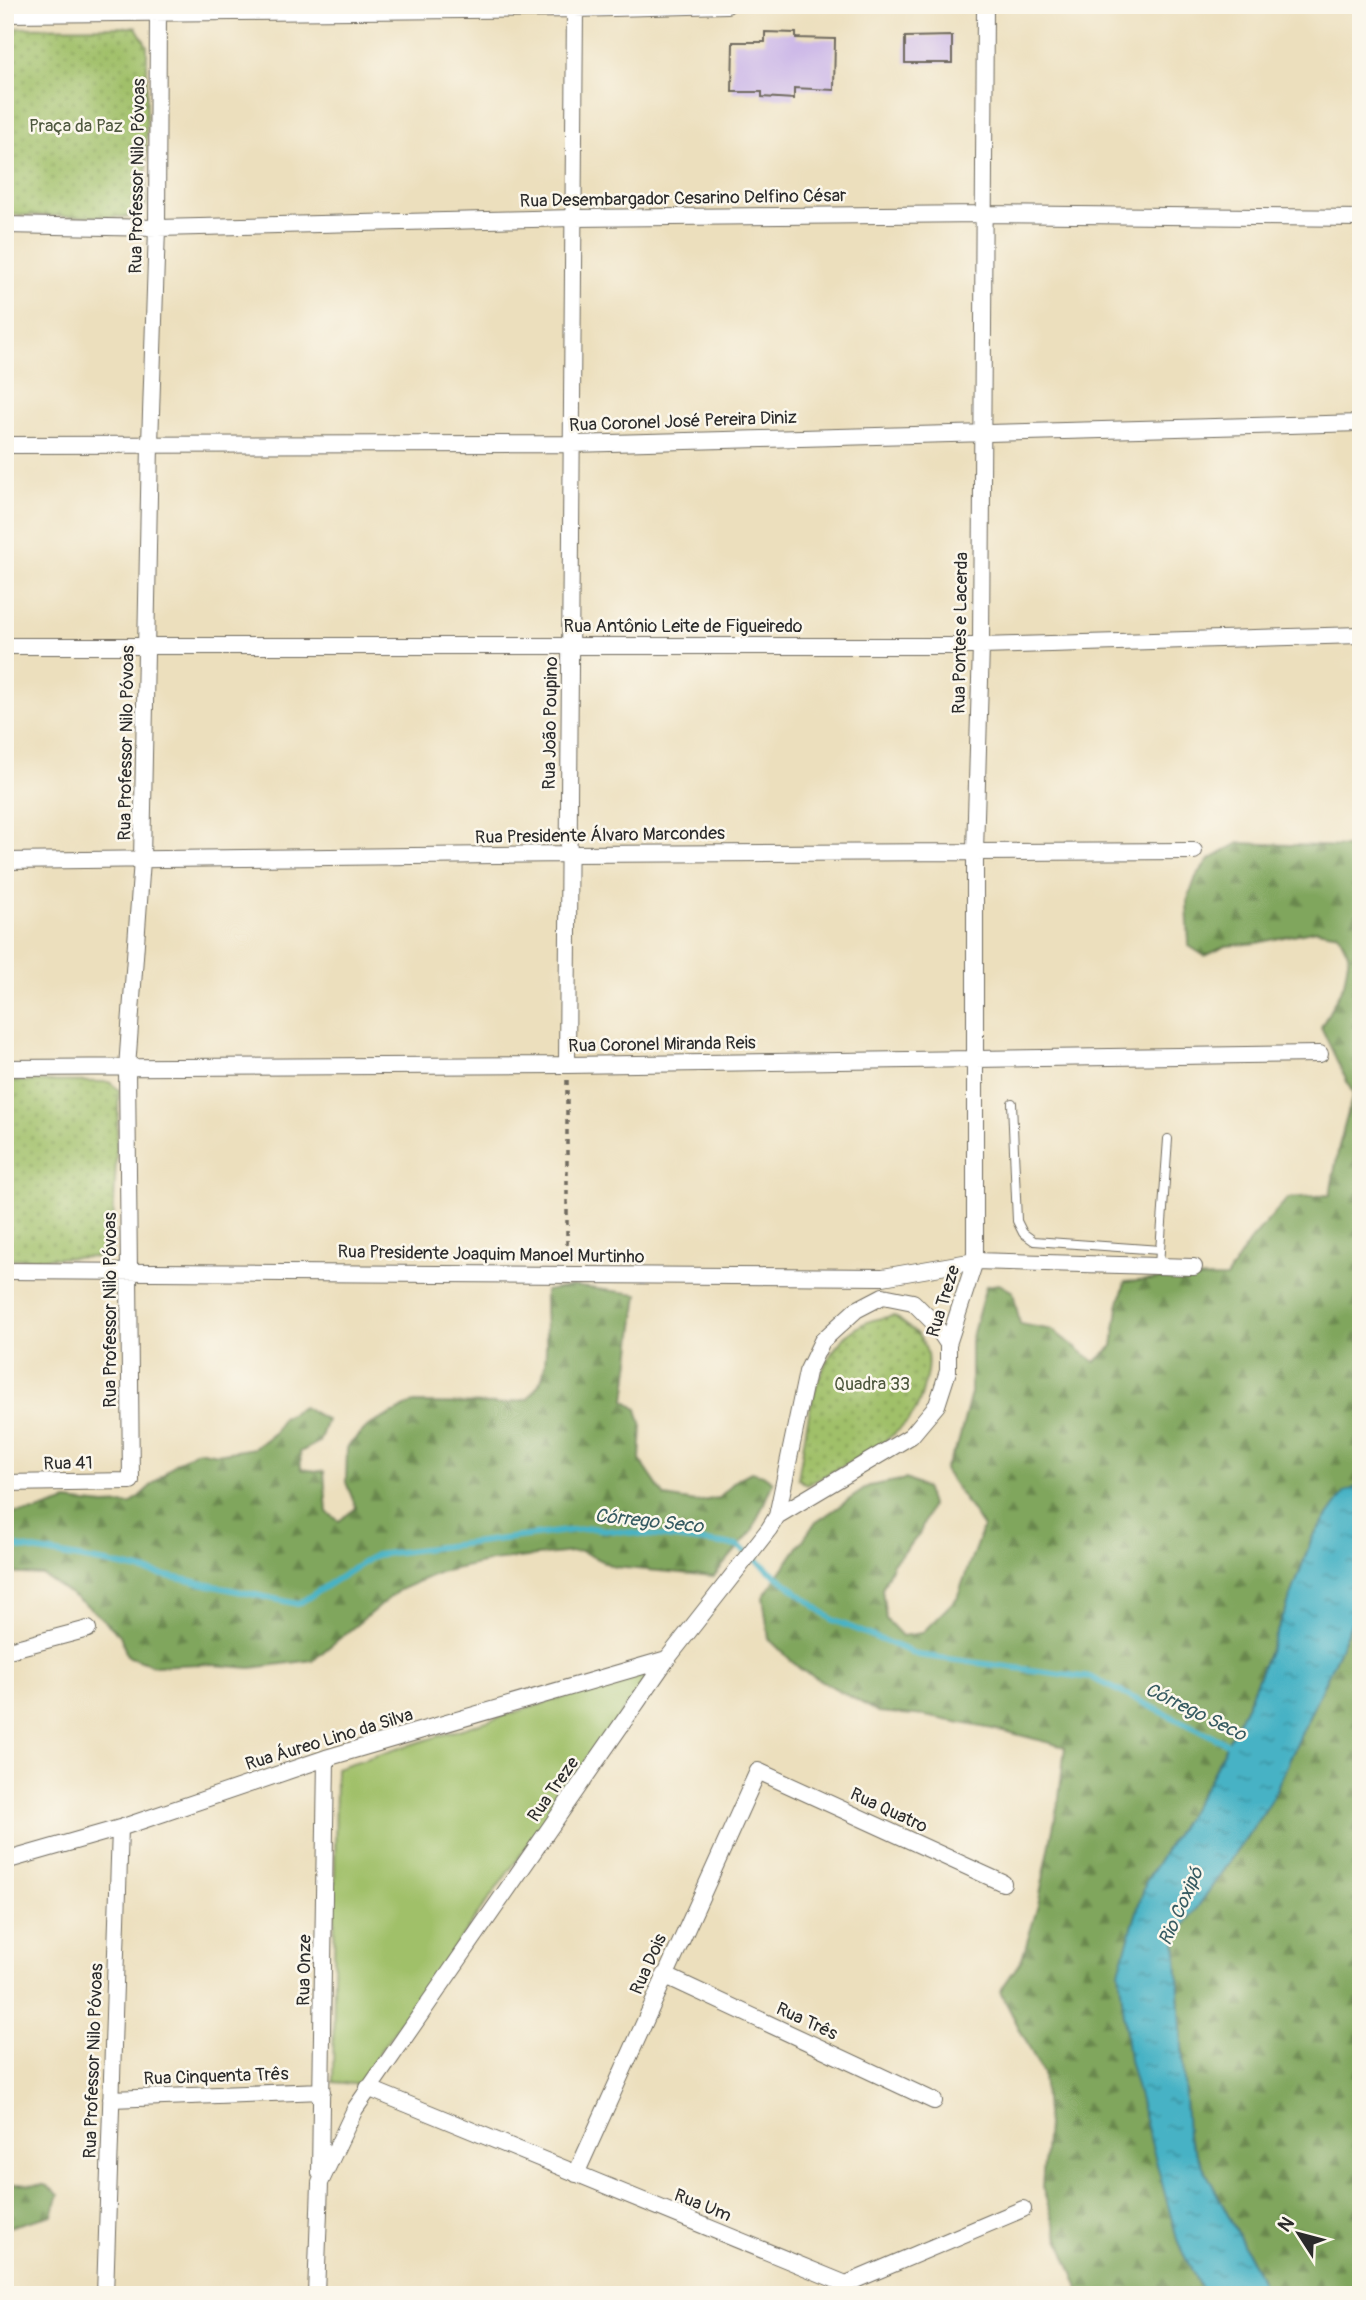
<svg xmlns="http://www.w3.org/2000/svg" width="1366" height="2300" viewBox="0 0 1366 2300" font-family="Pangolin,sans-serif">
<defs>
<pattern id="forest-firs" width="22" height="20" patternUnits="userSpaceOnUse" patternTransform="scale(1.75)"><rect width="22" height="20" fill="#80a65d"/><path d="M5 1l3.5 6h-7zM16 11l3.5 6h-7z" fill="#69874d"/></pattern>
<pattern id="park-dots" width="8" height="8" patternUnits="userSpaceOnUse" patternTransform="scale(1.75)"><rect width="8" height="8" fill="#a0c069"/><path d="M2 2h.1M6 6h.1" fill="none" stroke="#839c57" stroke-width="1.8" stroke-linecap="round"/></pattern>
<pattern id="water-ripples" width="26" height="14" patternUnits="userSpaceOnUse" patternTransform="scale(1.75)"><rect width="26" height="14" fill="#47b2c5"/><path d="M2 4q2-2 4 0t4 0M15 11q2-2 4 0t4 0" fill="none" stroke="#3b91a0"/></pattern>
</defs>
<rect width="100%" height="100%" fill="#fbf7ec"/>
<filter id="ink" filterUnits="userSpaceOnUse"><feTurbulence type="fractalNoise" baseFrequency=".0143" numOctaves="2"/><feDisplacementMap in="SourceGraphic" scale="14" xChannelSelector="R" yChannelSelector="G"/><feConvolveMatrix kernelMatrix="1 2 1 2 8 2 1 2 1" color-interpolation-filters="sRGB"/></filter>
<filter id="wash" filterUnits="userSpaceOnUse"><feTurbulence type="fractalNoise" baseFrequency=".00686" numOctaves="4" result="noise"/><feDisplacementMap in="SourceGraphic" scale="28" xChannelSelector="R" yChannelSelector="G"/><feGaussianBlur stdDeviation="1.57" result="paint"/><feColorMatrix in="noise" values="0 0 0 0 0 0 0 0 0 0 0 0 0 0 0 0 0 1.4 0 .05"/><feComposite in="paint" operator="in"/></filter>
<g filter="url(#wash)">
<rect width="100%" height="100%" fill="#ecdfbd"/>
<path fill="#a0c069" stroke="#66764a" stroke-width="2" d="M635 1675 648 1677 380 2051 363 2085 333 2082 336 1768Z"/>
<path fill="url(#forest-firs)" stroke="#566844" stroke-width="2" d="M1361 831V1485L1345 1493 1312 1538 1286 1610 1248 1702 1208 1782 1146 1881 1178 2243 1204 2295H1082L1059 2238 1042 2187 1047 2126 1043 2074 1000 1991 1022 1959 1038 1905 1059 1798 1065 1747 1008 1732 925 1716 878 1712 800 1669 769 1639 763 1597 815 1523 869 1486 906 1479 925 1488 931 1505 919 1535 893 1563 882 1589 886 1619 902 1636 922 1633 957 1598 983 1527 944 1470 958 1444 971 1393V1340L986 1286 999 1284 1013 1292 1020 1324 1052 1330 1095 1362 1113 1346 1118 1307 1125 1282 1161 1279 1226 1278 1249 1242 1288 1198 1330 1195 1339 1146 1353 1094 1321 1027 1344 984 1349 955 1339 934 1316 930 1257 943 1226 946 1205 956 1189 946 1187 902 1196 877 1209 860 1239 843 1347 847Z
M573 1286 638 1294 625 1400 637 1409 642 1426 640 1460 665 1497 696 1502 719 1498 736 1480 751 1472 763 1475 773 1482 752 1531 714 1576 614 1567 581 1551 492 1561 440 1572 399 1590 313 1660 251 1668 201 1664 155 1666 127 1656 120 1635 89 1607 42 1575 5 1573V1514L37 1511 67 1501 105 1505 131 1504 176 1463 198 1450 217 1454 254 1448 274 1433 282 1418 303 1407 327 1420 319 1442 300 1452 301 1469 324 1472 327 1512 339 1521 356 1508 346 1482 347 1447 368 1426 413 1403 503 1404 528 1399C532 1393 538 1387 541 1380 550 1360 544 1314 545 1291Z
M1361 1602V2295H1265L1259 2276 1187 2135 1176 1938 1270 1803Z
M5 2176 12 2184 45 2185 59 2194 52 2215 5 2228Z"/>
<path fill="url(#park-dots)" stroke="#66764a" stroke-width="2" d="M136 27 147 46 146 205 131 217 5 215V28Z
M5 1081 109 1082 119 1090 112 1248 104 1257 5 1259Z
M894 1316C919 1334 933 1344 926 1377 923 1390 920 1406 911 1417 891 1444 837 1468 807 1485L798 1478C808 1426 810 1353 863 1324 871 1319 884 1318 894 1316Z"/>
<path fill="url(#water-ripples)" stroke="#396e78" stroke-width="2" d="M1361 1485V1602L1270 1803 1176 1938 1187 2135 1259 2276 1265 2295H1204L1178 2243 1129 2060 1119 1971 1146 1881 1208 1782 1248 1702 1286 1610 1312 1538 1345 1492Z"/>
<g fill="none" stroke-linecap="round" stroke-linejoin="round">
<path stroke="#47b2c5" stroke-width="6" d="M5 1550 17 1547 107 1563 298 1604 375 1555 591 1528 738 1546 833 1620 918 1655 1092 1678 1232 1746"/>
</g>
<g id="blocks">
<path fill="#cdb9e8" d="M765 32 796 33V38L835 39 834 90 794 88V99L762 97V92H732L733 42H765Z
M952 36V63H905V37Z"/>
</g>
</g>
<g filter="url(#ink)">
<use href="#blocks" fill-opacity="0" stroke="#6f6a5e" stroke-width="2"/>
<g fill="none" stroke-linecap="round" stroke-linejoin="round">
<defs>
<path id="service" d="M1012 1103 1017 1221 1023 1233 1034 1241 1160 1250
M1159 1265 1168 1139"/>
<path id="minor" d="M5 14 575 9 727 5
M5 225 157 228 574 218 984 214 1361 218
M5 445 572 444 1361 423
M5 646H981L1361 635
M5 861 569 854 1194 851
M567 1065 575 5
M5 1068 567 1065 1320 1054
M5 1271 883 1277 975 1261 1194 1267
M883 1296 913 1302 933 1322 948 1344
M5 1483 131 1481 127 1068 142 860 150 444 157 228 158 5
M777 1516 911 1436 937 1405 948 1371V1344L975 1261V851L981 646 985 5
M5 1651 88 1629
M5 1861 120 1828 326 1758 667 1659
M664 1975 934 2101
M368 2088 846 2284 1023 2209
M111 2099 322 2091
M320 2173 326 1758
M576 2174 758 1771 1003 1883
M105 2295 120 1828
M316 2295 320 2183 355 2109 667 1659 769 1529 777 1516 807 1372 822 1341 856 1310 883 1296"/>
</defs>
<use href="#service" stroke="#6f6a5e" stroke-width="10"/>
<use href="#minor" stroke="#6f6a5e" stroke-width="18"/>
<path stroke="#6f6a5e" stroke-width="3.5" stroke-dasharray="5 5" stroke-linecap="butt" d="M567 1080V1258"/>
<use href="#service" stroke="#fff" stroke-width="8"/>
<use href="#minor" stroke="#fff" stroke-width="16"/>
</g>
</g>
<g text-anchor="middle" stroke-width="5" stroke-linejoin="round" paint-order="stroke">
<g font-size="18" fill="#4e583e" stroke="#fbf7ec">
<text x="76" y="132">Praça da Paz</text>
<text x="872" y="1390">Quadra 33</text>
</g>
<g font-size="18" fill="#2b2b2b" stroke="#fbf7ec">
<text transform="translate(137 176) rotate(-89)" y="6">Rua Professor Nilo Póvoas</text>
<text transform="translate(683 198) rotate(-1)" y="6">Rua Desembargador Cesarino Delfino César</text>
<text transform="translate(683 421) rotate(-2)" y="6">Rua Coronel José Pereira Diniz</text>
<text x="683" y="632">Rua Antônio Leite de Figueiredo</text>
<text transform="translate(960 633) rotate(-89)" y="6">Rua Pontes e Lacerda</text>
<text transform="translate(550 723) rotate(-89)" y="6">Rua João Poupino</text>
<text transform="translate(126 743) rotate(-89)" y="6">Rua Professor Nilo Póvoas</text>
<text transform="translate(600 835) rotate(-1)" y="6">Rua Presidente Álvaro Marcondes</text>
<text transform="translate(662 1044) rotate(-1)" y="6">Rua Coronel Miranda Reis</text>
<text transform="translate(491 1254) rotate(1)" y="6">Rua Presidente Joaquim Manoel Murtinho</text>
<text transform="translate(943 1301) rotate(-73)" y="6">Rua Treze</text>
<text transform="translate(110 1310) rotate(-90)" y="6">Rua Professor Nilo Póvoas</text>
<text transform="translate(68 1463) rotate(-1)" y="6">Rua 41</text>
<text transform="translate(329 1739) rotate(-17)" y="6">Rua Áureo Lino da Silva</text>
<text transform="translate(553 1789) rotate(-55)" y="6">Rua Treze</text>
<text transform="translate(889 1810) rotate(25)" y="6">Rua Quatro</text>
<text transform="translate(648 1964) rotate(-66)" y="6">Rua Dois</text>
<text transform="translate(304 1970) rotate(-89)" y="6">Rua Onze</text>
<text transform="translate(807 2021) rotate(25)" y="6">Rua Três</text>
<text transform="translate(93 2061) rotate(-88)" y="6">Rua Professor Nilo Póvoas</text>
<text transform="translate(216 2076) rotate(-2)" y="6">Rua Cinquenta Três</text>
<text transform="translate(703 2205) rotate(22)" y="6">Rua Um</text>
</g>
<g font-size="19" font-style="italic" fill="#355a61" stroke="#fbf7ec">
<text transform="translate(649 1520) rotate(6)" y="7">Córrego Seco</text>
<text transform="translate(1196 1711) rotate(26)" y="7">Córrego Seco</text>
<text transform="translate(1180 1906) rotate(-66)" y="7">Rio Coxipó</text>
</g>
</g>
<rect width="1366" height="2300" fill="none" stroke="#fbf7ec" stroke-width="28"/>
<g transform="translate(1299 2234) rotate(306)" stroke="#fbf7ec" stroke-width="5" paint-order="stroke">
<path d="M0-5L12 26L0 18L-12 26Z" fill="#2b2b2b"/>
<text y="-10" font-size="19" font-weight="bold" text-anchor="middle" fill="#2b2b2b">N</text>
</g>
</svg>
